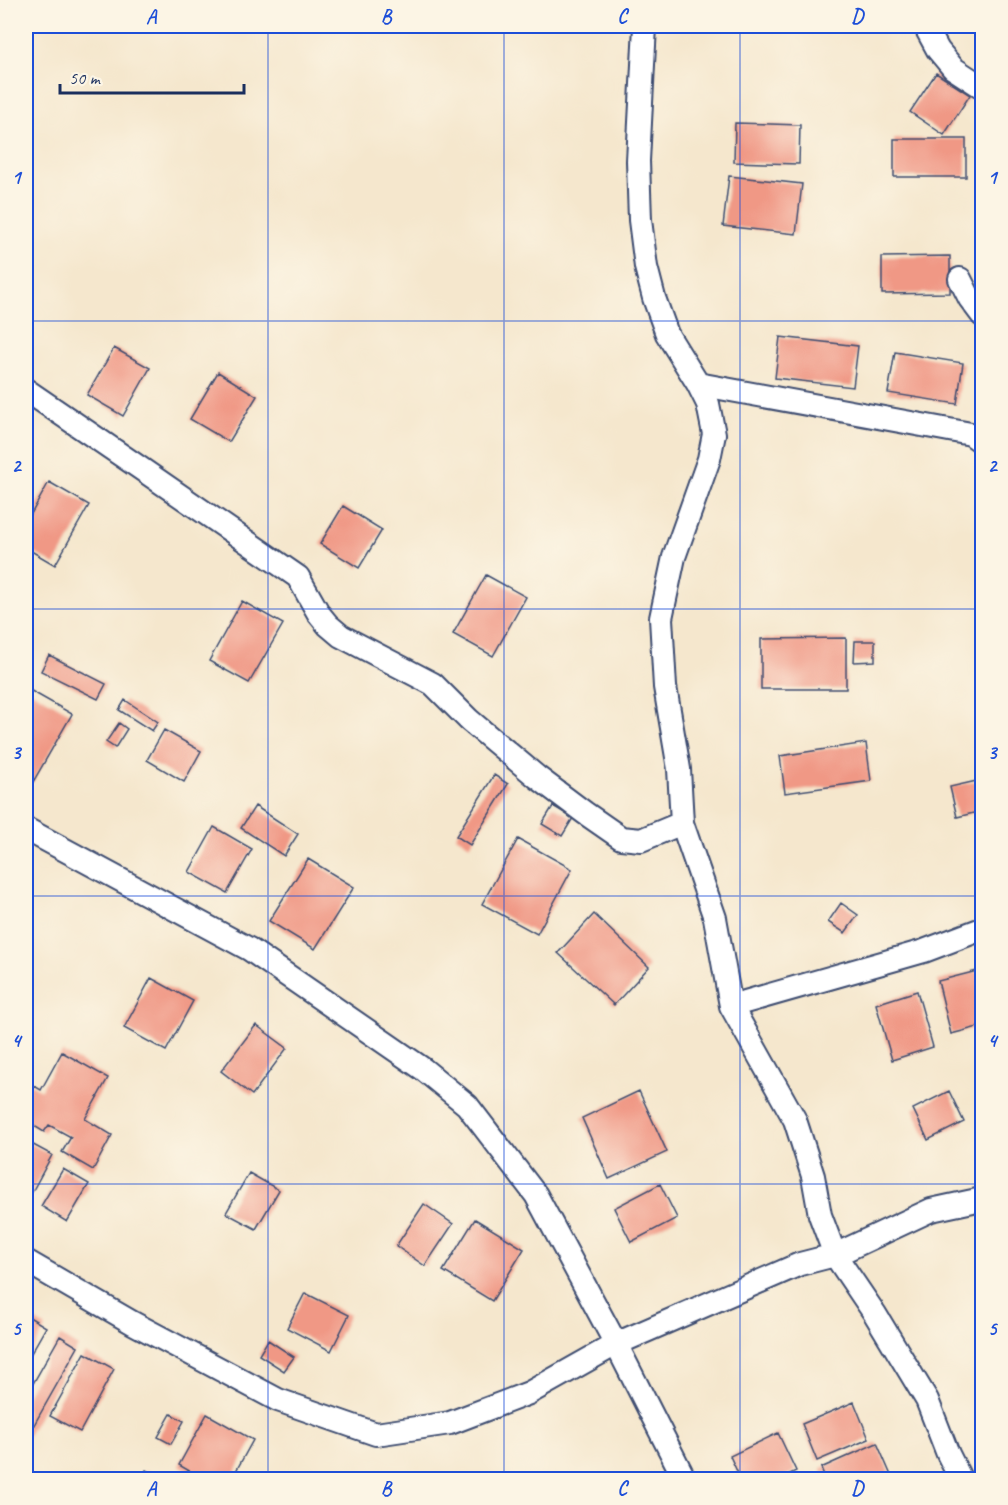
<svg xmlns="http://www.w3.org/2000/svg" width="1008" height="1505" viewBox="0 0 1008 1505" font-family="Caveat,sans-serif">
<rect width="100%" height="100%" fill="#fcf5e5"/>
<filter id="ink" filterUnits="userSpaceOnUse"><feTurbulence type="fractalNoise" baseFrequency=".0167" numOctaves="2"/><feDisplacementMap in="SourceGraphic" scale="12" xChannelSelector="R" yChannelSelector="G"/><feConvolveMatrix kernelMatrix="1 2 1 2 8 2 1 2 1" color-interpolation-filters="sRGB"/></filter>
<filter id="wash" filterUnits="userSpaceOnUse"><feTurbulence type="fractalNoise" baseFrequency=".008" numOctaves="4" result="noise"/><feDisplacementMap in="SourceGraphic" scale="24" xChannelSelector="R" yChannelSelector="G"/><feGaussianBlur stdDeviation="1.35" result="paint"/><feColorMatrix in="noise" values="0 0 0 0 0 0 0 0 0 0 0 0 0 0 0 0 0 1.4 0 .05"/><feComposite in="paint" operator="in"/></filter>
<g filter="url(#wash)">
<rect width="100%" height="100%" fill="#f5e7cd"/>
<g id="blocks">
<path fill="#f09885" d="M936 73 970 95 944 135 910 112Z
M735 123 800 125 799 164 734 162Z
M894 139H966V177H894Z
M729 176 802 184 796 234 723 226Z
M950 256V293L882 294V257Z
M780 337 858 346 853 387 775 378Z
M114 348 150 368 123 416 87 395Z
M895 352 963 363 957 404 888 393Z
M218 372 257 396 229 442 190 419Z
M49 482 89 505 55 565 26 548V523Z
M343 506 382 530 359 568 320 544Z
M486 575 526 597 493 656 453 634Z
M242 601 283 624 249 683 209 661Z
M846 638V689H761V639Z
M855 641H875V661L854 662Z
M49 655 106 684 98 699 41 671Z
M26 688 72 714 33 782 26 778Z
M125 700 158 722 152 731 119 710Z
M119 723 127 729 115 748 106 742Z
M164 730 201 751 184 782 147 760Z
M866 743 871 781 785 793 780 756Z
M494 775 508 784 470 845 456 836Z
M981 780 982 787V811L957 817 950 787Z
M255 806 298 834 284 856 241 828Z
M553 806 573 818 562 836 542 824Z
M214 827 252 849 227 893 189 872Z
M518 839 572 869 537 934 482 904Z
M308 859 354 887 315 949 269 921Z
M841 903 858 915 845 933 828 922Z
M594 914 649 967 614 1005 558 953Z
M981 970 982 978V1026L951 1034 938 981Z
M151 978 193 1001 166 1051 124 1028Z
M917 991 933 1047 892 1060 876 1004Z
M256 1025 287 1048 252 1095 221 1071Z
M62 1052 108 1078 85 1119 112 1135 93 1170 62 1152 71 1137 49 1125 44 1132 26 1121V1081L41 1090Z
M639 1091 667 1152 609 1179 582 1118Z
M949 1091 964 1122 928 1140 913 1109Z
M26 1141 52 1155 26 1203Z
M63 1169 89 1184 67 1222 41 1206Z
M249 1173 279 1190 256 1229 226 1213Z
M660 1184 677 1218 631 1242 614 1208Z
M424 1204 453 1224 425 1266 396 1246Z
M475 1219 524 1249 492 1301 443 1271Z
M305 1293 349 1315 331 1351 287 1328Z
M26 1315 46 1327 26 1362Z
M60 1336 78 1347 26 1439V1396Z
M268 1340 294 1357 284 1371 259 1355Z
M85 1353 114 1369 80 1432 50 1416Z
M854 1402 869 1439 817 1461 802 1424Z
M171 1414 184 1421 171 1444 158 1437Z
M207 1414 253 1440 231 1480H205L179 1465Z
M778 1433 796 1471 778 1480H741L730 1456Z
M877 1443 893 1480H826L821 1468Z
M146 1470 162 1480H141Z"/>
</g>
</g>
<g filter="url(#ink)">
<use href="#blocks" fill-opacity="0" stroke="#3c4b6f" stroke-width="1.5"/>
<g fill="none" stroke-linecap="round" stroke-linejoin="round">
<defs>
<path id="minor" d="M925 26 938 50 953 68 982 87
M960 279 970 299 982 315
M698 384 971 434 982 442
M26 390 140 468 298 577 319 614 328 625 341 636 433 684 469 720 537 777 585 813 621 838 641 840 682 823
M26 829 249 949 423 1069 467 1105 536 1195 616 1344 685 1480
M731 1006 924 951 982 929
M26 1261 133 1323 278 1400 376 1434 450 1423 529 1393 616 1344 800 1264 835 1255 820 1215 813 1176 795 1120 731 1006 715 918 682 823 679 769 665 687 661 618 674 557 709 459 714 434 708 404 698 384 667 334 654 298 646 267 640 220 638 161 645 26
M961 1480 948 1454 927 1400 875 1314 835 1255 931 1210 982 1199"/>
</defs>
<use href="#minor" stroke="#3c4b6f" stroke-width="26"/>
<use href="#minor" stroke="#fff" stroke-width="22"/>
</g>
</g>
<path fill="none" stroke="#1d4ed8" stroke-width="1.5" stroke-opacity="0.55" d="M268 26V1480M504 26V1480M740 26V1480M26 321H982M26 609H982M26 896H982M26 1184H982"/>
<rect width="1008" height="1505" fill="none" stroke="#fcf5e5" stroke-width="66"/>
<path d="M60 84v9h184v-9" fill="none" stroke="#1b2f5e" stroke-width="3"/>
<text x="69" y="84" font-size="18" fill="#1b2f5e" stroke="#fcf5e5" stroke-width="4.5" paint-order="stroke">50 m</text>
<rect x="33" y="33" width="942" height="1439" fill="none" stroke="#1d4ed8" stroke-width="2"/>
<g font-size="20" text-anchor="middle" font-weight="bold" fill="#1d4ed8">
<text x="151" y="23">A</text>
<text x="386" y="23">B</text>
<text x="622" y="23">C</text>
<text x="857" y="23">D</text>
<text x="16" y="184">1</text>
<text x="992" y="184">1</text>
<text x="16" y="472">2</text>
<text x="992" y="472">2</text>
<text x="16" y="759">3</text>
<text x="992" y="759">3</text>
<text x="16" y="1047">4</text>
<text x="992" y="1047">4</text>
<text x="16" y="1335">5</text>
<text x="992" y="1335">5</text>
<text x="151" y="1495">A</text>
<text x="386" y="1495">B</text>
<text x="622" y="1495">C</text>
<text x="857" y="1495">D</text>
</g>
</svg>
